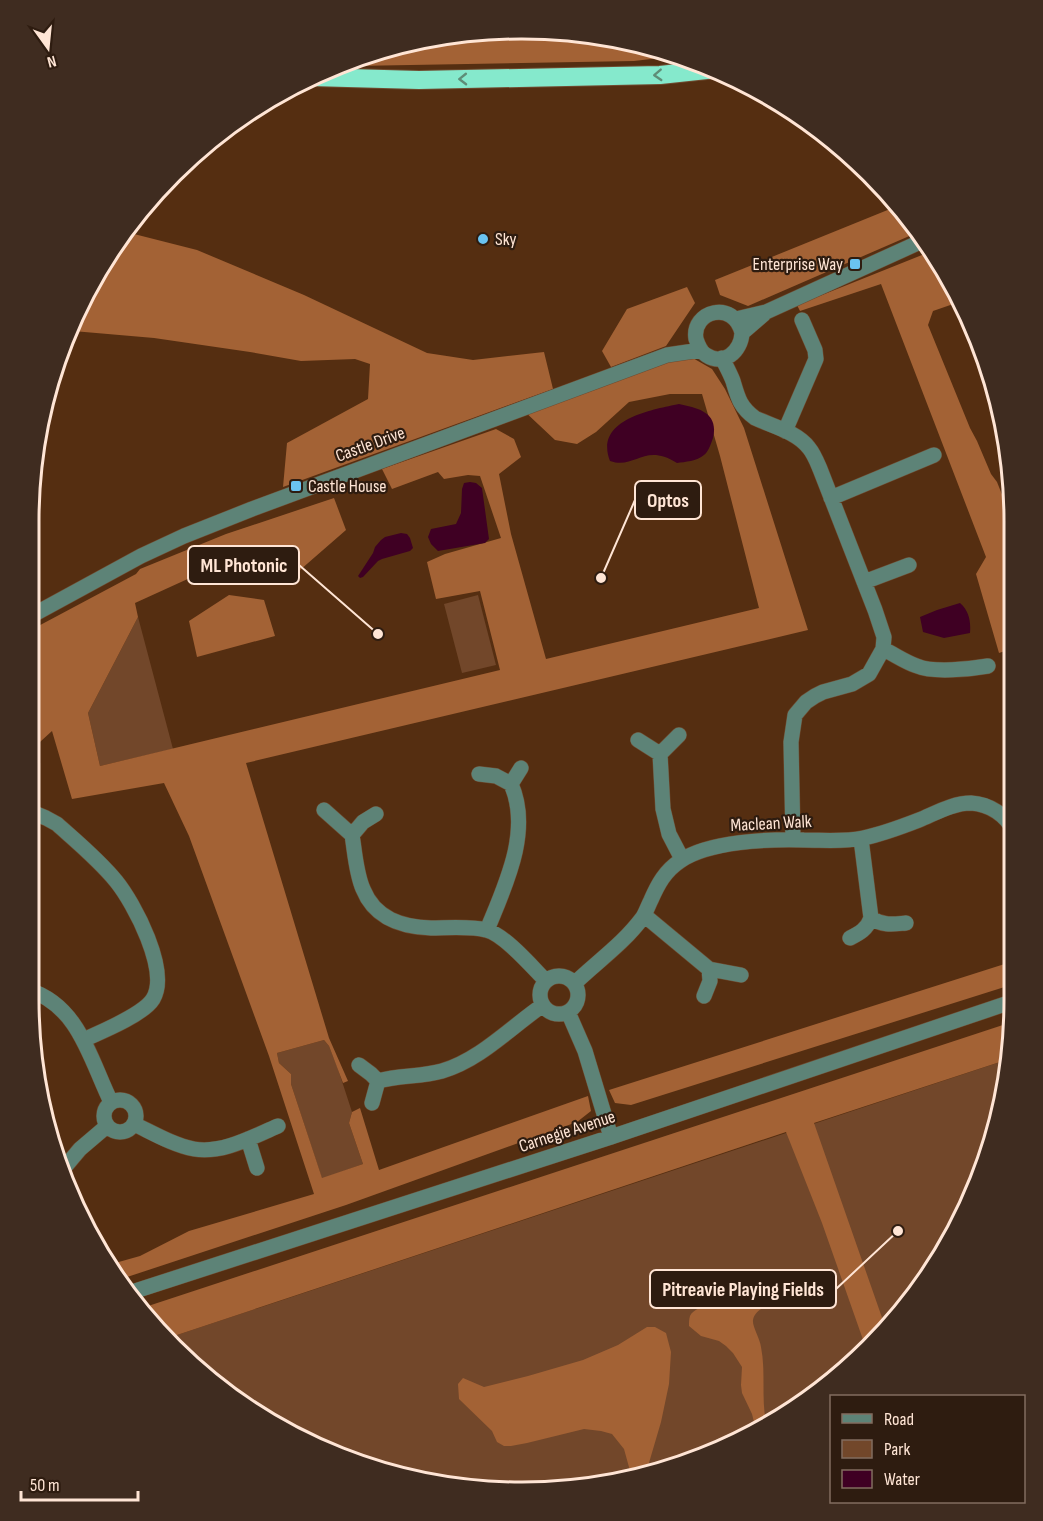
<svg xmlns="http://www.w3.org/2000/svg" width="1043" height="1521" viewBox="0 0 1043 1521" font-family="'Sofia Sans Condensed',sans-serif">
<rect width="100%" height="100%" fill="#552e11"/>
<path fill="#72472a" d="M478 595 496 665 462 673 444 604Z
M138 617 173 749 100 766 88 713Z
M324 1040 329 1046 338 1069 352 1112 349 1123 363 1164 322 1179 291 1084V1074L279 1063 277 1053Z
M1009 1059 1005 1096 977 1188 931 1274 870 1348 740 1442 617 1483 457 1488 333 1455 197 1370 168 1338Z"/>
<path fill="#a36235" d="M522 29 618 38 677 56 634 61 354 66 352 60 426 38Z
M895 207 914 234 748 306 720 295 715 280Z
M134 223V234L197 250 304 295 427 353 473 360 544 352 553 389 283 487 287 443 368 399 370 364 355 359 301 361 250 352 154 338 73 331 94 275Z
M927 253 962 301 933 311 928 325 970 428 977 441 991 474 997 482 1005 502 1014 569V648L999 653 976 574 986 557 881 284 800 311 797 305Z
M687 287 695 303 666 346 611 367 602 351 627 309Z
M667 355 691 357 712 369 725 389 744 428 808 630 246 763 329 1038 348 1081 343 1083 329 1046 324 1040 277 1053 279 1063 291 1074V1084L322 1178 363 1164 349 1123 352 1112 360 1108 379 1170 588 1096 591 1111 577 1122 346 1205 118 1280 111 1273 108 1265 140 1256 189 1231 314 1194 269 1056 189 836 164 783 72 799 52 731 29 752V631L136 574 140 569 226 534 334 498 346 530 292 577 225 562 135 603 138 617 88 713 100 766 500 670 480 591 436 599 427 562 445 554 501 538 480 476 468 475 444 479 438 472 392 489 382 469 496 429 514 439 521 457 499 474 511 534 546 659 759 608 720 456 702 394H670L629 402 596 432 577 444 555 440 522 409Z
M229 595 264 600 275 636 197 657 189 621Z
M1014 961V984L631 1105 615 1103 609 1090Z
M1012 1022 1009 1059 814 1123 886 1329 867 1351 822 1223 786 1132 168 1338 142 1308Z
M768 1279C789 1305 756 1303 753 1320 752 1326 760 1339 761 1347 766 1372 761 1397 766 1422L756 1430 752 1414 742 1393 741 1385 742 1367 733 1353 726 1346 719 1341 701 1336 689 1326C689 1323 689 1319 690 1316 695 1304 736 1297 748 1292 756 1289 760 1282 768 1279Z
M647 1327H655L666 1333 671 1352 669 1384 661 1422 646 1473 632 1478 624 1449 612 1434 601 1431 584 1429 527 1443 511 1446H504L497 1442 492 1431 459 1399 458 1384 463 1378 484 1387 528 1376 583 1360 618 1345Z"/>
<path fill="#3f0023" d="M679 404C699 408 719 413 713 438 711 444 708 452 704 455 697 461 685 462 677 463 644 442 635 470 610 461 594 420 650 410 679 404Z
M470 482 476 483 482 488 489 539 485 543 438 551 431 544 428 537 431 529 456 524 461 513 462 489 464 483Z
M401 533 407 534 410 538 413 548 410 551 382 559 378 561 363 577 360 578 358 576 360 573 373 553 375 547 381 540 385 537Z
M960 603C969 611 971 621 970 633L944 638 923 632 920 617 937 610Z"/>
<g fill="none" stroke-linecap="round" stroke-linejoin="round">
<defs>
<path id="minor" d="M736 319 766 312 920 242
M742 333C734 299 691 311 696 339 698 345 701 352 706 355 724 367 741 351 742 333L764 314
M722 358C726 366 730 373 733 381 738 398 740 407 755 418 772 426 797 432 809 448 814 454 817 462 820 469L875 610 884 637 883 649 869 674 852 684 823 692 815 696 806 702 795 715 791 742 793 839
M785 431 816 359 815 350 802 320
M831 498 934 455
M864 582 909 565
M29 617 141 556 184 536 252 509 667 355 701 350
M883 649C894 654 905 662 917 666 933 673 971 669 988 666
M638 740 660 754 679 735
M660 754 663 809 669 834 682 859
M479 774 496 776 511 784C532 831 505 886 487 930
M511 784 521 768
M324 810 352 835
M29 811 46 818 57 824C77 842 99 860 116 881 134 903 170 971 153 999 143 1015 101 1032 83 1040
M376 814 363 822 352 835C355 853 356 873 363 889 375 919 402 927 431 928 446 928 472 926 486 930 504 934 533 968 546 981
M861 839 871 918
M644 915 709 969
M850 938C860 933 867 929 871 918 883 926 893 924 906 923
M540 995a19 19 0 1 1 38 0a19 19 0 1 1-38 0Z
M575 983C598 961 624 943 643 917 646 912 648 906 651 900 658 884 665 871 680 861 709 841 769 839 804 840 824 840 844 842 863 838 883 834 901 827 919 820 936 813 953 803 971 803 989 804 1007 815 1014 832
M29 990C79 1006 90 1059 111 1102
M704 996 710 981 709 969 741 975
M568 1012 585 1051 611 1137
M359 1065 371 1074 378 1081 372 1103
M378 1081C399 1075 421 1077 442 1071 480 1060 511 1027 543 1005
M104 1116a16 16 0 1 1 32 0a16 16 0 1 1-32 0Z
M134 1124C153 1133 173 1145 194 1149 222 1154 252 1137 278 1126
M248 1139 257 1168
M64 1168 80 1149 107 1126
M129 1293 611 1137 1014 1001"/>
<path id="highway" d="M312 77 419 80 660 75 716 69"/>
</defs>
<use href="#minor" stroke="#704b30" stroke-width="16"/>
<use href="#highway" stroke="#704b30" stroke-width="20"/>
<use href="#minor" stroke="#5d8377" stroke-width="15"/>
<use href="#highway" stroke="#85e9cc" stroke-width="18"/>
</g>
<defs><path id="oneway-chevron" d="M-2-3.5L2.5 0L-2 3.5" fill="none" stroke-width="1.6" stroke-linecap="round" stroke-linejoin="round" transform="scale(1.5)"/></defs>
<g stroke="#5e8d77">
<use href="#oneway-chevron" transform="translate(658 75) rotate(177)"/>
<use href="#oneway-chevron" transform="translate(463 79) rotate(179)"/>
</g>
<g fill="#6ac3f1" stroke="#2e1c10" stroke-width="2">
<circle cx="483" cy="239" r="6"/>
<rect x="849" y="258" width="12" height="12" rx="3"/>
<rect x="290" y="480" width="12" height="12" rx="3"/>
</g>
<g text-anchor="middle" stroke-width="4.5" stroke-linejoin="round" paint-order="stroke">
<g font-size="18" fill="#ffe5d5" stroke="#2e1c10" text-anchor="start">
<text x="495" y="245">Sky</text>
<text x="843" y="270" text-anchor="end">Enterprise Way</text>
<text x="308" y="492">Castle House</text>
</g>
<g font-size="18" fill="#ffe5d5" stroke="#2e1c10">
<text transform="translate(370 444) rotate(-20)" y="6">Castle Drive</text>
<text transform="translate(771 823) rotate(-3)" y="6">Maclean Walk</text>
<text transform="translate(567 1131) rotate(-18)" y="6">Carnegie Avenue</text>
</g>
</g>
<path d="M0 0H1043V1521H0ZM521 39H522A482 482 0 0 1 1004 521V1000A482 482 0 0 1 522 1482H521A482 482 0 0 1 39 1000V521A482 482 0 0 1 521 39Z" fill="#3f2c20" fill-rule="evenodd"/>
<path fill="none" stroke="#ffe5d5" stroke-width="3" d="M521 39H522A482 482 0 0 1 1004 521V1000A482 482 0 0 1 522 1482H521A482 482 0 0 1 39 1000V521A482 482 0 0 1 521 39Z"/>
<path fill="none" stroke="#ffe5d5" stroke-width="2" d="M601 578L635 500M378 634L299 565M898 1231L836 1289"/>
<g fill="#ffe5d5" stroke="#2e1c10" stroke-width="2">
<circle cx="601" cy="578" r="6"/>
<circle cx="378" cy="634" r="6"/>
<circle cx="898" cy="1231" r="6"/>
</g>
<g fill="#2e1c10" stroke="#ffe5d5" stroke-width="2">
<rect x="635" y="481" width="66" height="38" rx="6"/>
<rect x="188" y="546" width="111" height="38" rx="6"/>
<rect x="650" y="1270" width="186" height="38" rx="6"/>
</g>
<g font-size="20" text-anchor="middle" font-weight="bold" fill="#ffe5d5">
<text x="668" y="507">Optos</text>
<text x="244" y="572">ML Photonic</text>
<text x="743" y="1296">Pitreavie Playing Fields</text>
</g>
<rect x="830" y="1395" width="195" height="108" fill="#2e1c10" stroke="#826c5f" stroke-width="1.5"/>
<rect x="842" y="1414" width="30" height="9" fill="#5d8377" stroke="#826c5f" stroke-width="1.5"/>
<text x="884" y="1425" font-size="18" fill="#ffe5d5">Road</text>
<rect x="842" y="1440" width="30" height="18" fill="#72472a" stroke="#826c5f" stroke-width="1.5"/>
<text x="884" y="1455" font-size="18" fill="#ffe5d5">Park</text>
<rect x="842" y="1470" width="30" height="18" fill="#3f0023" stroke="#826c5f" stroke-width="1.5"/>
<text x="884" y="1485" font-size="18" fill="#ffe5d5">Water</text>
<g transform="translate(48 48) rotate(165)" stroke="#2e1c10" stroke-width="4.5" paint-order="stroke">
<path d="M0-4.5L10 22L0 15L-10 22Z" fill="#ffe5d5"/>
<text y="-9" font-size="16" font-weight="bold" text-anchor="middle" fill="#ffe5d5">N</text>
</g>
<path d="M21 1491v9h117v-9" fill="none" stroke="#ffe5d5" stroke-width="3"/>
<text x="30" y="1491" font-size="18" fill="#ffe5d5" stroke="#2e1c10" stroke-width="4.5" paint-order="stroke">50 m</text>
</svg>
